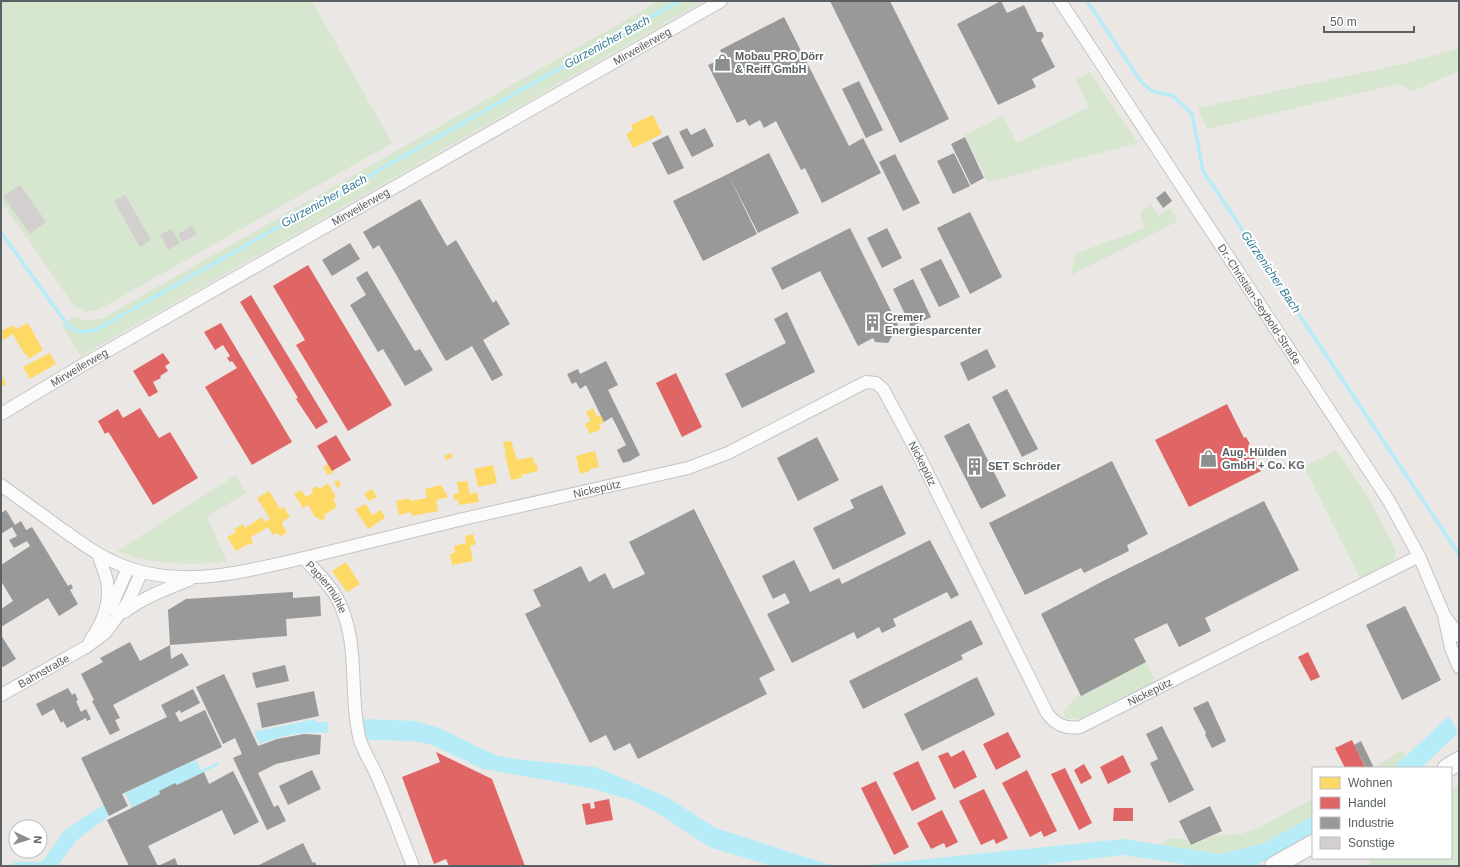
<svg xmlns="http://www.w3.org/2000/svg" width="1460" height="867" viewBox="0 0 1460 867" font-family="Helvetica,sans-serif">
<rect width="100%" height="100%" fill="#eae7e4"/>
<path fill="#d7e6cf" d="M1 1H312L392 143 98 310 85 312 74 306 1 201Z
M659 1H704L81 356 62 326 74 316 86 321 103 318Z
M1459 48V71L1413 91 1397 84 1207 129 1198 108 1407 63Z
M1090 72 1138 143 988 182 965 135 1003 116 1017 143 1089 107 1076 80Z
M1151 204 1158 216 1169 208 1176 215V222L1071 275 1075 254 1145 228 1140 213Z
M1336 450 1368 497 1396 551V556L1394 560 1360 578 1304 467Z
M236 475 246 493 207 517 227 562C190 565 152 565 117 551Z
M1146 662 1156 682 1080 719 1066 718 1063 713 1074 699Z
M1401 751 1407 756 1393 768H1372Z
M1459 785V866H1372L1368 858H1451V789Z
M1313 799V816L1264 843 1220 854 1161 845 1168 838 1188 840 1191 846 1214 836 1240 834 1256 829Z"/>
<path fill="#b6ecf7" d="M1449 716 1457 731 1456 735 1421 768H1393Z
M315 719 316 722H328V733C301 732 285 734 260 744L254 732Z
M363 719 416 721 439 728 495 755 514 759 595 767 665 796 716 828 833 866H772L709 847 656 812 631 800 591 788 483 769 432 745 413 741 367 740Z
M196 760 201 770 218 762 219 765 177 785 175 783 159 791 160 794 132 808 125 793 190 761 191 763Z
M103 805 109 816 77 840 57 866H10L15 862H42L65 830Z
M1313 816V834L1255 866H1197L1122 855 1031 866H859L1124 839 1220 854 1264 843Z"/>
<path fill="#ffd966" d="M653 115 662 134 633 148 626 134 633 130 631 125Z
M28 323 43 350 29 359 26 354 25 355 13 334 3 340 1 337V331L13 325 16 329Z
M50 353 56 364 30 379 23 367Z
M1 375 6 384 1 387Z
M593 408 597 417 600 415 604 422 599 424 601 429 590 434 585 424 591 421 586 412Z
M511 441 517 460 533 457 535 465H537L538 471 521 475V478L511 480 505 454H506L503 442Z
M595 451 599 467 590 469V471L580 474 576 456Z
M451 453 453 457 446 460 444 456Z
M328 464 334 472 328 475 323 467Z
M493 465 497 483 478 487 474 469Z
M338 480 341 485 337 488 334 482Z
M467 481 470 494 477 492 479 502 459 505 458 499 454 500 453 494 459 493 457 482Z
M328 483 336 497 333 499 337 507 324 515 325 519 322 520 315 517 308 505 303 508 294 494 301 490 306 497 313 493 312 490 313 488 316 486 320 489Z
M441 485 448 497 436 500 438 511 412 516 411 512 399 515 396 501 409 498 410 501 427 498 425 489Z
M372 489 377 497 369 501 364 494Z
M269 491 280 509 284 507 290 517 283 521 282 524 287 532 280 537 278 533 273 535 268 527 251 537 253 543 250 545 248 544 236 551 227 537 235 533V529L243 524 245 528 262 517 265 522 270 519 257 498Z
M366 504 372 515 381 510 385 518 368 529 355 509Z
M473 534 476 544 470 546 473 561 452 565 450 554 455 553 454 546 466 543 465 536Z
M346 562 360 584 347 592 332 571Z"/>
<path fill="#e06666" d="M308 265 392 405 348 431 296 345 305 340 273 286Z
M251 295 328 422 316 429 296 399 298 398 240 302Z
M221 323 292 442 252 465 205 387 237 368 232 361 230 362 227 358 230 356 223 345 215 350 204 332Z
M163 353 170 363 165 366 168 371 160 376 161 378 153 382 158 392 149 397 133 371Z
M676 373 702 427 682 437 656 383Z
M1227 404 1244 438 1246 437 1250 444 1248 445 1261 471 1189 507 1155 440Z
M140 408 159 438 170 432 198 478 153 505 111 436 108 432 105 434 98 421 118 409 123 418Z
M336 435 351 460 332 471 317 446Z
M1308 652 1320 677 1311 681 1298 657Z
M1008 732 1021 757 996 770 983 744Z
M1352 740 1365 767 1363 768H1345L1335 748Z
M964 750 977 777 954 789 938 756 948 752 951 757Z
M436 752 492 779 525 866H449L446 859 434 864 402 777 440 762Z
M1123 755 1131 772 1108 784 1100 767Z
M918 761 936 799 912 811 893 773Z
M1084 764 1092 778 1081 784 1074 770Z
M1065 768 1092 823 1079 830 1051 774Z
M1027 770 1057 831 1044 837 1041 831 1030 837 1002 783Z
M876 781 909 847 894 855 861 788Z
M984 789 1008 838 996 844 994 839 981 845 959 801Z
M609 799 613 820 586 825 582 804 590 803 591 809 595 808 594 802Z
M1114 808H1133V821H1113Z
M942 810 958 842 946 848 944 843 931 849 917 823Z"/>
<path fill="#999" d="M830 1H890L949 119 900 143Z
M1001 1 1007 13 1024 5 1037 32H1042L1044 36 1041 40 1055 67 1032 79 1036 87 998 105 957 24Z
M784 17 849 146 863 138 881 173 822 203 805 168 801 170 776 121 764 128 760 120 749 126 745 119 737 123 708 65 724 58 720 50Z
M859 81 883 130 866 138 842 89Z
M687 128 691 135 705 128 714 146 692 157 679 132Z
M668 135 684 168 668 175 652 143Z
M965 137 984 178 971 185 951 144Z
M769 153 799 213 758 233 728 174Z
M954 153 970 186 953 194 937 161Z
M895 154 920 203 903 211 879 162Z
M728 174 757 234 703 261 673 201Z
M1165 191 1172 201 1163 208 1156 198Z
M420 199 447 246 456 240 493 303 496 300 510 324 483 340 503 375 492 381 472 346 446 361 379 245 373 249 363 232Z
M970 212 1002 277 970 294 937 228Z
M850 228 898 325 892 329 894 333 888 343 875 342 873 338 858 346 820 271 782 290 771 268Z
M887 228 902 258 882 268 867 238Z
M350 243 360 259 332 276 322 260Z
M941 259 960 297 939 307 920 269Z
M367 271 415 351 420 349 433 370 405 386 383 349 378 352 350 305 366 295 356 278Z
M913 279 931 317 911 327 893 289Z
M787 312 815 372 742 408 725 374 786 343 774 319Z
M987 349 996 367 968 381 960 363Z
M606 361 618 385 608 390 640 455 630 461 623 463 617 450 626 445 612 417 604 422 586 385 580 389 576 382 572 384 567 374 578 369 580 374Z
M1007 389 1038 449 1022 457 992 397Z
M969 423 1006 496 981 509 944 436Z
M817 437 839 480 798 501 777 458Z
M1112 461 1148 534 1127 545 1129 551 1084 573 1081 568 1025 595 989 523Z
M882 485 906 534 833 570 813 528 854 508 850 500Z
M1264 501 1299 570 1205 618 1211 631 1179 647 1167 623 1134 639 1146 662 1081 696 1041 614 1105 580Z
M694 509 775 670 759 678 767 694 638 759 630 743 614 751 606 735 590 743 525 614 541 606 533 590 581 566 589 582 605 573 613 589 645 574 629 542Z
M6 510 15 525 21 521 26 530 32 527 68 586 71 584 73 588 70 590 78 604 59 616 48 598 1 627V609L13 601 1 581V565L30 546 27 541 14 548 9 540 17 536 12 527 1 534V513Z
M930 540 959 595 951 599 947 592 893 619 896 626 882 633 879 627 857 639 854 632 792 663 767 614 790 603 785 593 773 599 762 576 794 560 810 592 839 578 842 584Z
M293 592V598L320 596 321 616 286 619 287 636 170 645 171 659 182 653 189 665 113 705 120 718 115 720 120 730 110 735 92 701 94 700 81 674 103 662 100 658 130 642 140 661 170 645 168 610 186 599Z
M1405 606 1441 680 1402 700 1366 625Z
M971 620 983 644 961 655 963 659 863 709 849 681Z
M1 635 16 659 3 667 1 665Z
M285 665 289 681 256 688 252 673Z
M224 674 258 746 277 739 304 734 321 735 320 754 276 764 258 773 274 807 278 805 286 821 267 830 233 758 242 754 235 738 223 744 196 687Z
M977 677 995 715 922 751 904 714Z
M68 688 72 695 75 693 78 700 76 701 81 712 86 709 91 719 87 721 86 718 67 728 63 721 61 723 54 709 42 716 36 704Z
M193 689 200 703 181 713 180 710 175 713 180 722 205 710 222 747 122 794 128 806 109 816 81 758 167 717 161 705Z
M314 691 319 716 262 728 257 703Z
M1208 701 1226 741 1212 748 1205 735 1206 733 1193 708Z
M1162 726 1194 790 1169 803 1150 763 1158 759 1146 734Z
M1361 741 1374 768H1366L1354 745Z
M312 770 321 789 288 805 279 786Z
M233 771 259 822 234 835 222 810 148 846 158 866H129L107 820 160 794 159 791 175 783 177 785 204 772 209 784Z
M1210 806 1222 831 1191 845 1179 821Z
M303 843 313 863 315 862 317 866H257Z
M175 858 178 866H158Z"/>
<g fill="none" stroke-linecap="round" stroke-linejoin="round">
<path stroke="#b6ecf7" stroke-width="3.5" d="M1087 1 1141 82 1152 91 1173 96 1192 114 1203 171 1459 554
M1 232 68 326 80 332 96 330 679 1"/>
</g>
<path fill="#d2cfce" d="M20 185 46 222 30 234 3 196Z
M125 195 151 240 140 247 114 201Z
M192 226 197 234 183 242 178 234Z
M171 229 180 243 168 250 160 235Z"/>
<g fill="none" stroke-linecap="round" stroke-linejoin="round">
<defs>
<g id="minor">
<path id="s1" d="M1060 1 1389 501 1419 556 1444 615 1459 636"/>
<path id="s2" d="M1 414 81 366 721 1"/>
<path id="s3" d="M1 485C22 500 42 515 63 530 79 541 95 554 114 562 175 591 242 572 304 558 315 571 329 583 337 598 361 642 348 694 360 740 364 753 372 764 377 776 390 806 401 836 413 866"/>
<path id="s4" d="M304 558 463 519 688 468 728 453 866 382 876 383 883 389 918 454 1047 713C1056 725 1065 729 1080 727L1419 556"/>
<path d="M110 609 128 568"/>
<path d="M124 612C144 597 166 589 189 580"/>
<path d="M1445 620 1451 648 1459 667"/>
<path d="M90 641C102 624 111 602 107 581 105 572 101 563 98 554"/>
<path id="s5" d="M1 695 86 647 105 633 128 602 141 573"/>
</g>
<path id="secondary" d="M1447 768 1459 761
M1274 866 1313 844"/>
</defs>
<use href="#minor" stroke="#c4c5c4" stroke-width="14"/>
<use href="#secondary" stroke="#c5c6c5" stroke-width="20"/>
<use href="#minor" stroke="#fcfbfb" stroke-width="12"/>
<use href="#secondary" stroke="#fcfbfb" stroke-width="18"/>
</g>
<defs>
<symbol id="shop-bare" viewBox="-9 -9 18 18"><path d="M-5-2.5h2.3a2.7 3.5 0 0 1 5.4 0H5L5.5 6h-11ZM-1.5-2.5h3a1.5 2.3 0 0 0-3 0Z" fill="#8c8f90" stroke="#fff" stroke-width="2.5" paint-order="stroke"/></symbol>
<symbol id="building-bare" viewBox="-9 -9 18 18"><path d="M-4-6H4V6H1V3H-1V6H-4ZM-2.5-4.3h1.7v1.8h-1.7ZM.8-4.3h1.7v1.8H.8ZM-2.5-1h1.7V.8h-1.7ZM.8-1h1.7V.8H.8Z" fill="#8c8f90" stroke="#fff" stroke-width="2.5" paint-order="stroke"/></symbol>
</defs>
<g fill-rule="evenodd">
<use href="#shop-bare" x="710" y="50" width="25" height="25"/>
<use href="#building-bare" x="860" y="310" width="25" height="25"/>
<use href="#shop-bare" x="1196" y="446" width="25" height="25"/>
<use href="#building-bare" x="962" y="454" width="25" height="25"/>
</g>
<g text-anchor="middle" stroke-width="4" stroke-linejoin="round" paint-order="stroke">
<g font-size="11" fill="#5a6063" stroke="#fff">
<text dy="4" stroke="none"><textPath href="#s2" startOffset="739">Mirweilerweg</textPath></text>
<text dy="4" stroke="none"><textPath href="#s2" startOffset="415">Mirweilerweg</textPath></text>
<text dy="4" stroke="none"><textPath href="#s1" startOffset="363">Dr.-Christian-Seybold-Straße</textPath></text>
<text dy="4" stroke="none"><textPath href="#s2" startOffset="91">Mirweilerweg</textPath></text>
<text dy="4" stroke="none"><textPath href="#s4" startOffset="696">Nickepütz</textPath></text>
<text dy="4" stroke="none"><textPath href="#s4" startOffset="301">Nickepütz</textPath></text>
<text dy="4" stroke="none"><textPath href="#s3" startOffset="368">Papiermühle</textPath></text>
<text dy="4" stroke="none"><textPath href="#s5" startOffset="49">Bahnstraße</textPath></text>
<text dy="4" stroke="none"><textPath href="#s4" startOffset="1091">Nickepütz</textPath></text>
</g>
<g font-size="11" font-weight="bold" fill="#5a6063" stroke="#fff" text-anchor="start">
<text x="735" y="60">Mobau PRO Dörr<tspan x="735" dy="13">&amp; Reiff GmbH</tspan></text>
<text x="885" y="321">Cremer<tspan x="885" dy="13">Energiesparcenter</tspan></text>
<text x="1222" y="456">Aug. Hülden<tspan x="1222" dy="13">GmbH + Co. KG</tspan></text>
<text x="988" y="470">SET Schröder</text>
</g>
<g font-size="12" font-style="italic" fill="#347e98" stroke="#fff">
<text transform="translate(607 42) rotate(-29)" y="4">Gürzenicher Bach</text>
<text transform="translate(324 201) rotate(-29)" y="4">Gürzenicher Bach</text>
<text transform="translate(1271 272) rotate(56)" y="4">Gürzenicher Bach</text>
</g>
</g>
<rect width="1460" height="867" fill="none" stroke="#5a6063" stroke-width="4"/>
<rect x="1312" y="767" width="140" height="92" fill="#ffffff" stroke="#bdbfc1"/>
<rect x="1320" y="777" width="20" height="12" fill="#ffd966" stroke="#bdbfc1"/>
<text x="1348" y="787" font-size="12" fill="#5a6063">Wohnen</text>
<rect x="1320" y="797" width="20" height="12" fill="#e06666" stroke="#bdbfc1"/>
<text x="1348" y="807" font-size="12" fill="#5a6063">Handel</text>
<rect x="1320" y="817" width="20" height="12" fill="#999999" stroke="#bdbfc1"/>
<text x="1348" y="827" font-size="12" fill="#5a6063">Industrie</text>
<rect x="1320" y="837" width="20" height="12" fill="#d2cfce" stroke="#bdbfc1"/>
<text x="1348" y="847" font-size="12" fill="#5a6063">Sonstige</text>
<g transform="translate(28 839) rotate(94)"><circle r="19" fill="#ffffff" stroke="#bdbfc1"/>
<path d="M0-3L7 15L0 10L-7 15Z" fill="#8c8f90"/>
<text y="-6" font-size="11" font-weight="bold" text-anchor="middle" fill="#5a6063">N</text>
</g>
<path d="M1324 26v6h90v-6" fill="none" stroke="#5a6063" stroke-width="2"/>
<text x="1330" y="26" font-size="12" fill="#5a6063" stroke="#ffffff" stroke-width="3" paint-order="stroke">50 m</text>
</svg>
